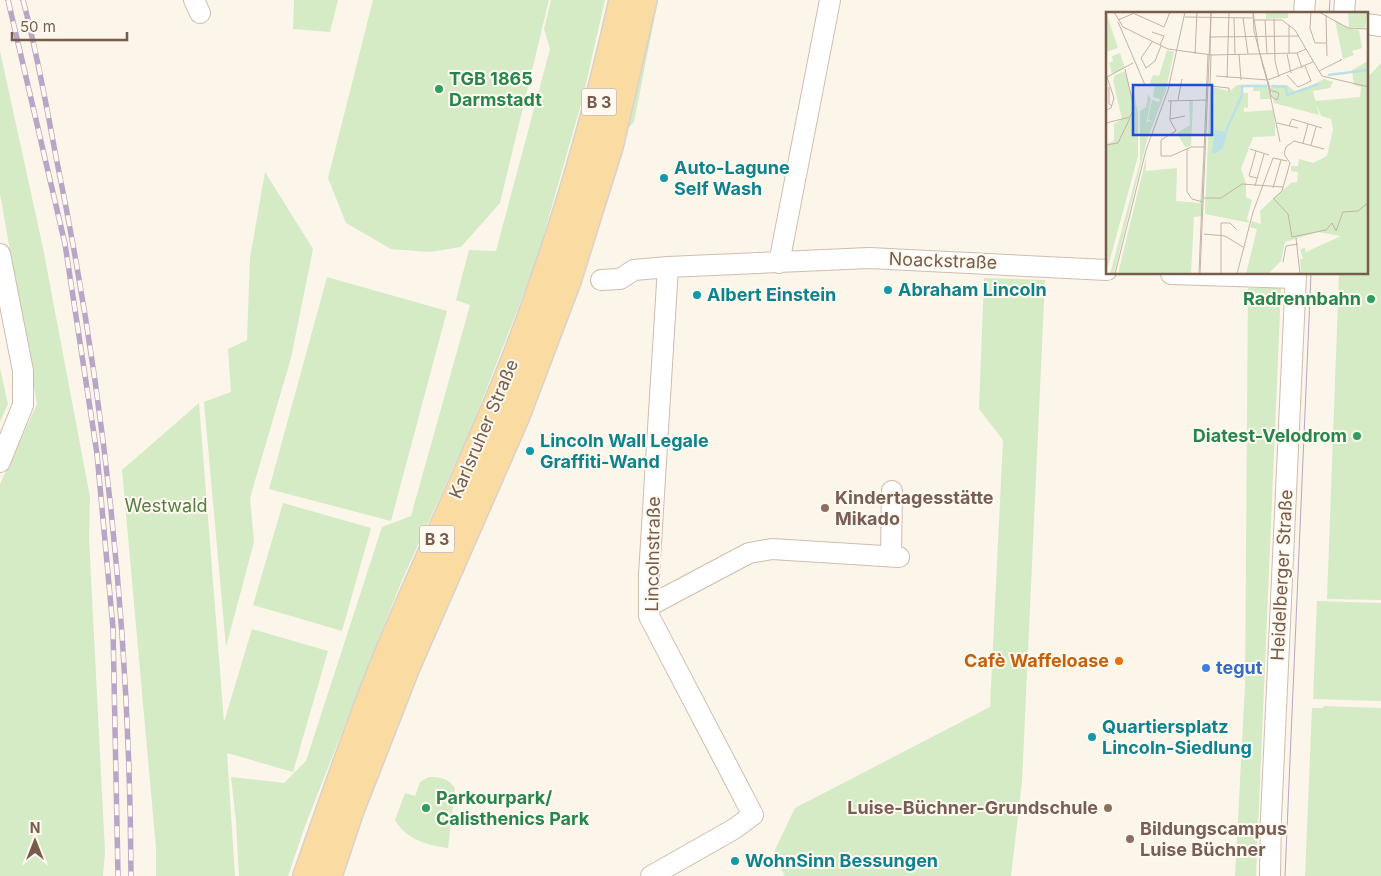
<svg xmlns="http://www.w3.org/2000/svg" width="1381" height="876" viewBox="0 0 1381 876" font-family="Inter,sans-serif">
<rect width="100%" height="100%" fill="#fcf5e9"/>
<path fill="#d4ebc6" d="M294 0H338L330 32 293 29Z
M373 0H549L500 203 461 247 430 252 391 249 346 223 328 178Z
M551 0H605L583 97 536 262 469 434 402 580 305 826 288 876H239L236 821 231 777 284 783 306 761 382 527 411 516 470 305 456 300 469 250 496 251 550 49 544 29Z
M653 0H658L634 122 622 134Z
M0 51 43 248 90 497 89 538 105 852 103 876H0V484L37 404 0 194Z
M1381 63V600L1327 599 1339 274H1367V78Z
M265 172 313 249 291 358 250 498 254 542 226 647 204 402 231 392 228 349 247 340 250 258Z
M327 277 447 311 391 521 269 489Z
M984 278 1045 280 1022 782 1011 876H785L773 854 795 808 990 707 1003 440 979 409Z
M1248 288H1281L1256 876H1235L1245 685Z
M0 368 8 404 0 422Z
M199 403 224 722 252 629 328 651 293 772 227 753 235 876H156V848L122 470Z
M283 503 371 528 342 631 253 605Z
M1317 601 1381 603V701L1313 699Z
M1324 706 1381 708V876H1305L1312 708H1323Z
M429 777C441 777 449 779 455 788L448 848C426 845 406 839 395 820L405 793 415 796 420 782Z"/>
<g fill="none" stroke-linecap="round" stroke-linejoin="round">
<defs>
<path id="minor" d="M194 0 200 13
M1304 14 1305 0
M1344 14 1345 0
M1367 24 1381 26
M0 254 23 371V405L0 462
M779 263 830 0
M1171 274 1296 278
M601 280 620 279 634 270 668 267 869 258 1107 270
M891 556 892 491
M649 606 749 553 772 549 899 557
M651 876 734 829 753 815 649 616V575L668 267
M1270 876 1271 818 1296 274"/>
<path id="major" d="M306 876C331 805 355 734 383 665 425 560 476 459 516 355 561 239 595 121 622 0
M329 876 350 813 407 667 516 418 568 281 610 147 644 0"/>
</defs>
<use href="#minor" stroke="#cfbdae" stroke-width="22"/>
<use href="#major" stroke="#d9d1cd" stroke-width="28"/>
<use href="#minor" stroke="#fff" stroke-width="20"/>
<use href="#major" stroke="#fadba2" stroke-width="25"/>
<path stroke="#b9a6c7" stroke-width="1" d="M1329 14 1330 0
M1285 876 1311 274"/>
<defs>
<path id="rail" d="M8 0 65 244 97 454 113 628 118 876
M23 0C37 52 46 104 56 157 105 394 130 634 131 876"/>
</defs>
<use href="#rail" stroke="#b9a6c7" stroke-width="5.5"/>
<use href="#rail" stroke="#fff9ef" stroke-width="4" stroke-dasharray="11" stroke-linecap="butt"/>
</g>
<g fill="#2e9e5b" stroke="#fff9ef" stroke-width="2">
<circle cx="439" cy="89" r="5"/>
<circle cx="1371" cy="299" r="5"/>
<circle cx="1357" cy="436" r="5"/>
<circle cx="426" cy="808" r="5"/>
</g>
<g fill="#0f9aa8" stroke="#fff9ef" stroke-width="2">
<circle cx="664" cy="178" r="5"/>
<circle cx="888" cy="290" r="5"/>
<circle cx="697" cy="295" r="5"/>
<circle cx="530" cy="451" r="5"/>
<circle cx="1092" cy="737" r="5"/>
<circle cx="735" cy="861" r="5"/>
</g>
<g fill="#8d6e63" stroke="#fff9ef" stroke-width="2">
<circle cx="825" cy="508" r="5"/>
<circle cx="1108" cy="808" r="5"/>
<circle cx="1130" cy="839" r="5"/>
</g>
<circle fill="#e8710a" stroke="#fff9ef" stroke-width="2" cx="1119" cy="661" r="5"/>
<circle fill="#3f7fe0" stroke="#fff9ef" stroke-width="2" cx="1206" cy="668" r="5"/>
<g text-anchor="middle" stroke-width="4" stroke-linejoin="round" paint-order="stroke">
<g fill="#fff9ef" stroke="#a08b7d" stroke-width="1">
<rect x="581.5" y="88.5" width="35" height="27" rx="4"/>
<rect x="419.5" y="525.5" width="35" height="27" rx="4"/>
</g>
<g font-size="16" font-weight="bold" fill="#775c4c">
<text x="599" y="108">B 3</text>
<text x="437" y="545">B 3</text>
</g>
<g font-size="18" font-weight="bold" fill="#27864d" stroke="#fff9ef" text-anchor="start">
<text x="449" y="85">TGB 1865<tspan x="449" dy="21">Darmstadt</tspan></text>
<text x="1361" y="305" text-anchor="end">Radrennbahn</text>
<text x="1347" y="442" text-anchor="end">Diatest-Velodrom</text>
<text x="436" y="804">Parkourpark/<tspan x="436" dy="21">Calisthenics Park</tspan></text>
</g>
<g font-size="18" font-weight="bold" fill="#0d838f" stroke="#fff9ef" text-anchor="start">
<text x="674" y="174">Auto-Lagune<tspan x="674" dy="21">Self Wash</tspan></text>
<text x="898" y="296">Abraham Lincoln</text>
<text x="707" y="301">Albert Einstein</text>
<text x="540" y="447">Lincoln Wall Legale<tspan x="540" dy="21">Graffiti-Wand</tspan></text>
<text x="1102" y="733">Quartiersplatz<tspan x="1102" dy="21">Lincoln-Siedlung</tspan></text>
<text x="745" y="867">WohnSinn Bessungen</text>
</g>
<g font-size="18" fill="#775c4c" stroke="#fff9ef">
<text transform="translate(943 261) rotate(2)" y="6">Noackstraße</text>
<text transform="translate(484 429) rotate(-67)" y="6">Karlsruher Straße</text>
<text transform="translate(653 554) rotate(-89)" y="6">Lincolnstraße</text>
<text transform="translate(1282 575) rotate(-87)" y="6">Heidelberger Straße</text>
</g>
<g font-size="18" font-weight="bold" fill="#785e54" stroke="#fff9ef" text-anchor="start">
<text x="835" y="504">Kindertagesstätte<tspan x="835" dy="21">Mikado</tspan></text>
<text x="1098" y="814" text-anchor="end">Luise-Büchner-Grundschule</text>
<text x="1140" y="835">Bildungscampus<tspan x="1140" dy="21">Luise Büchner</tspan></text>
</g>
<g font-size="18" fill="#547d43" stroke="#fff9ef">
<text x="166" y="512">Westwald</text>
</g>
<g font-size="18" font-weight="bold" fill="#c56008" stroke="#fff9ef" text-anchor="end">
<text x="1109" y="667">Cafè Waffeloase</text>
</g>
<g font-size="18" font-weight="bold" fill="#366cbe" stroke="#fff9ef" text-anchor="start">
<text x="1216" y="674">tegut</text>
</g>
</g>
<g transform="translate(1106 12)">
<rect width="262" height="262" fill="#fcf5e9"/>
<path d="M0 0 12 36 0 40ZM160 0H182V6L160 7ZM242 0H262L259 16 243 15ZM229 8 237 14 253 18 256 36 246 39 248 43 237 47ZM61 38 68 40 60 78 41 128 8 262H4L34 150V99L40 95 42 82 45 87 40 112 42 109 47 110 42 107 46 88 53 90 50 102 54 87 47 85 49 72 44 74V71L47 63 53 64ZM14 41 19 56 6 62 3 51 7 49 6 44ZM262 49V262H195L194 247H197L194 237 199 236 200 240 235 224 212 220 179 230 175 249 162 262H140L151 217 144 215 146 209 155 212 154 199 159 194 185 171 191 170 192 160 185 159V154H192L193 147 207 151 221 144 227 117 225 107 215 104 209 89 254 85 255 75 248 73 246 58ZM19 59 29 96 25 68 32 101V144L0 262V132L8 129V112L16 107 7 69 9 63ZM218 67 227 70 224 76 207 79 213 103 168 91 164 73H181L191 81ZM131 73H135L136 81H142V96L138 95V100L167 98 169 111V124L147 125 135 157 140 171V185L146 188 141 207 144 211 99 202 104 78 107 75 130 81 124 79ZM148 74H161L165 87H154V79H147ZM83 88 87 89 85 134 79 135 71 121 84 113ZM98 136 95 204 88 205 85 262H12L40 146V159L71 156 70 189 94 191Z" fill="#d4ebc6"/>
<path d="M109 118 121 120 117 136 109 142 106 140Z" fill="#bce0e7"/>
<path fill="none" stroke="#bce0e7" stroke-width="2.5" d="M222 63 262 58M166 74 180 75 181 83 213 72M120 119 136 83V74H161"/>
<path fill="none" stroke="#c3b3a5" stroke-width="1" d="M8 0 17 15 62 37 106 43 191 41 200 37 216 64 263 75M147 0 148 19 161 68M147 0 153 39 164 77V79H166L171 80 173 82 171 88 166 85 165 83 164 79V77L163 74 156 51M205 0 204 16 209 31H220M213 0 242 16 263 17M29 2 58 15 64 0M220 3 221 44M79 5 147 6M128 6 129 42M137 6 142 42M168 7 169 49 173 65M12 8 31 0M147 8H176L189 18 200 37M159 8 161 42M12 10 39 73M183 13V41M46 20 58 24 54 33M103 25 193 24M46 30 35 46 40 56 49 49 55 34M191 41 196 56M89 42 91 0M105 42 104 74 123 76V80M133 42 135 68M181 42 185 61M104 43 105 0M213 59 235 48V47L234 49M181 63 192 75 199 72 205 69 199 54M110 64 162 68 207 50M1 65 27 51M121 66 123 0M161 68 174 130M3 75V92L6 94M65 88 64 108 70 119 55 128V144H65L85 135H99M72 88 76 67M62 89 101 88M0 98 5 96 8 86 1 65M64 107 79 104M0 111 24 105 28 96 19 57M171 111 192 116M183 114 186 107 216 116M188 129 218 137M197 131 202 112M0 133 12 131 24 106M205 133 210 115M81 137V180L86 187 97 190M144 137 163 143M150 139 143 164 151 166M149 174 158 142M167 176 175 148M97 186H115L136 172 177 175M167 187 176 179 184 151 178 142 180 135 188 129M168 187 182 202 186 225 220 218 226 211 230 219M230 219 237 200 252 199 263 190M98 222 119 224 137 235M190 226 194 262M177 250 180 234 192 232M9 262 40 138 62 78 79 0M93 262 102 42M94 262 105 0M115 262V211H124L130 217M131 262 147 200 167 146 181 149"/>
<path fill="#1d4ed8" fill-opacity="0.15" stroke="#1d4ed8" stroke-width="2.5" d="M27 73H106V123H27Z"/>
<rect width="262" height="262" fill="none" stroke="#775c4c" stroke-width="2.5"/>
</g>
<g transform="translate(35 841)" stroke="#fff9ef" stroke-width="4" paint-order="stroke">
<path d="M0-4L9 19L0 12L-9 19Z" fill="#775c4c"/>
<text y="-8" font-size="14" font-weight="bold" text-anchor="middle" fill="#775c4c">N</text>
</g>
<path d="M12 32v8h115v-8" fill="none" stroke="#775c4c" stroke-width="2.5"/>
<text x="20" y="32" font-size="15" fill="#775c4c" stroke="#fff9ef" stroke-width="4" paint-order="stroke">50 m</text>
</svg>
